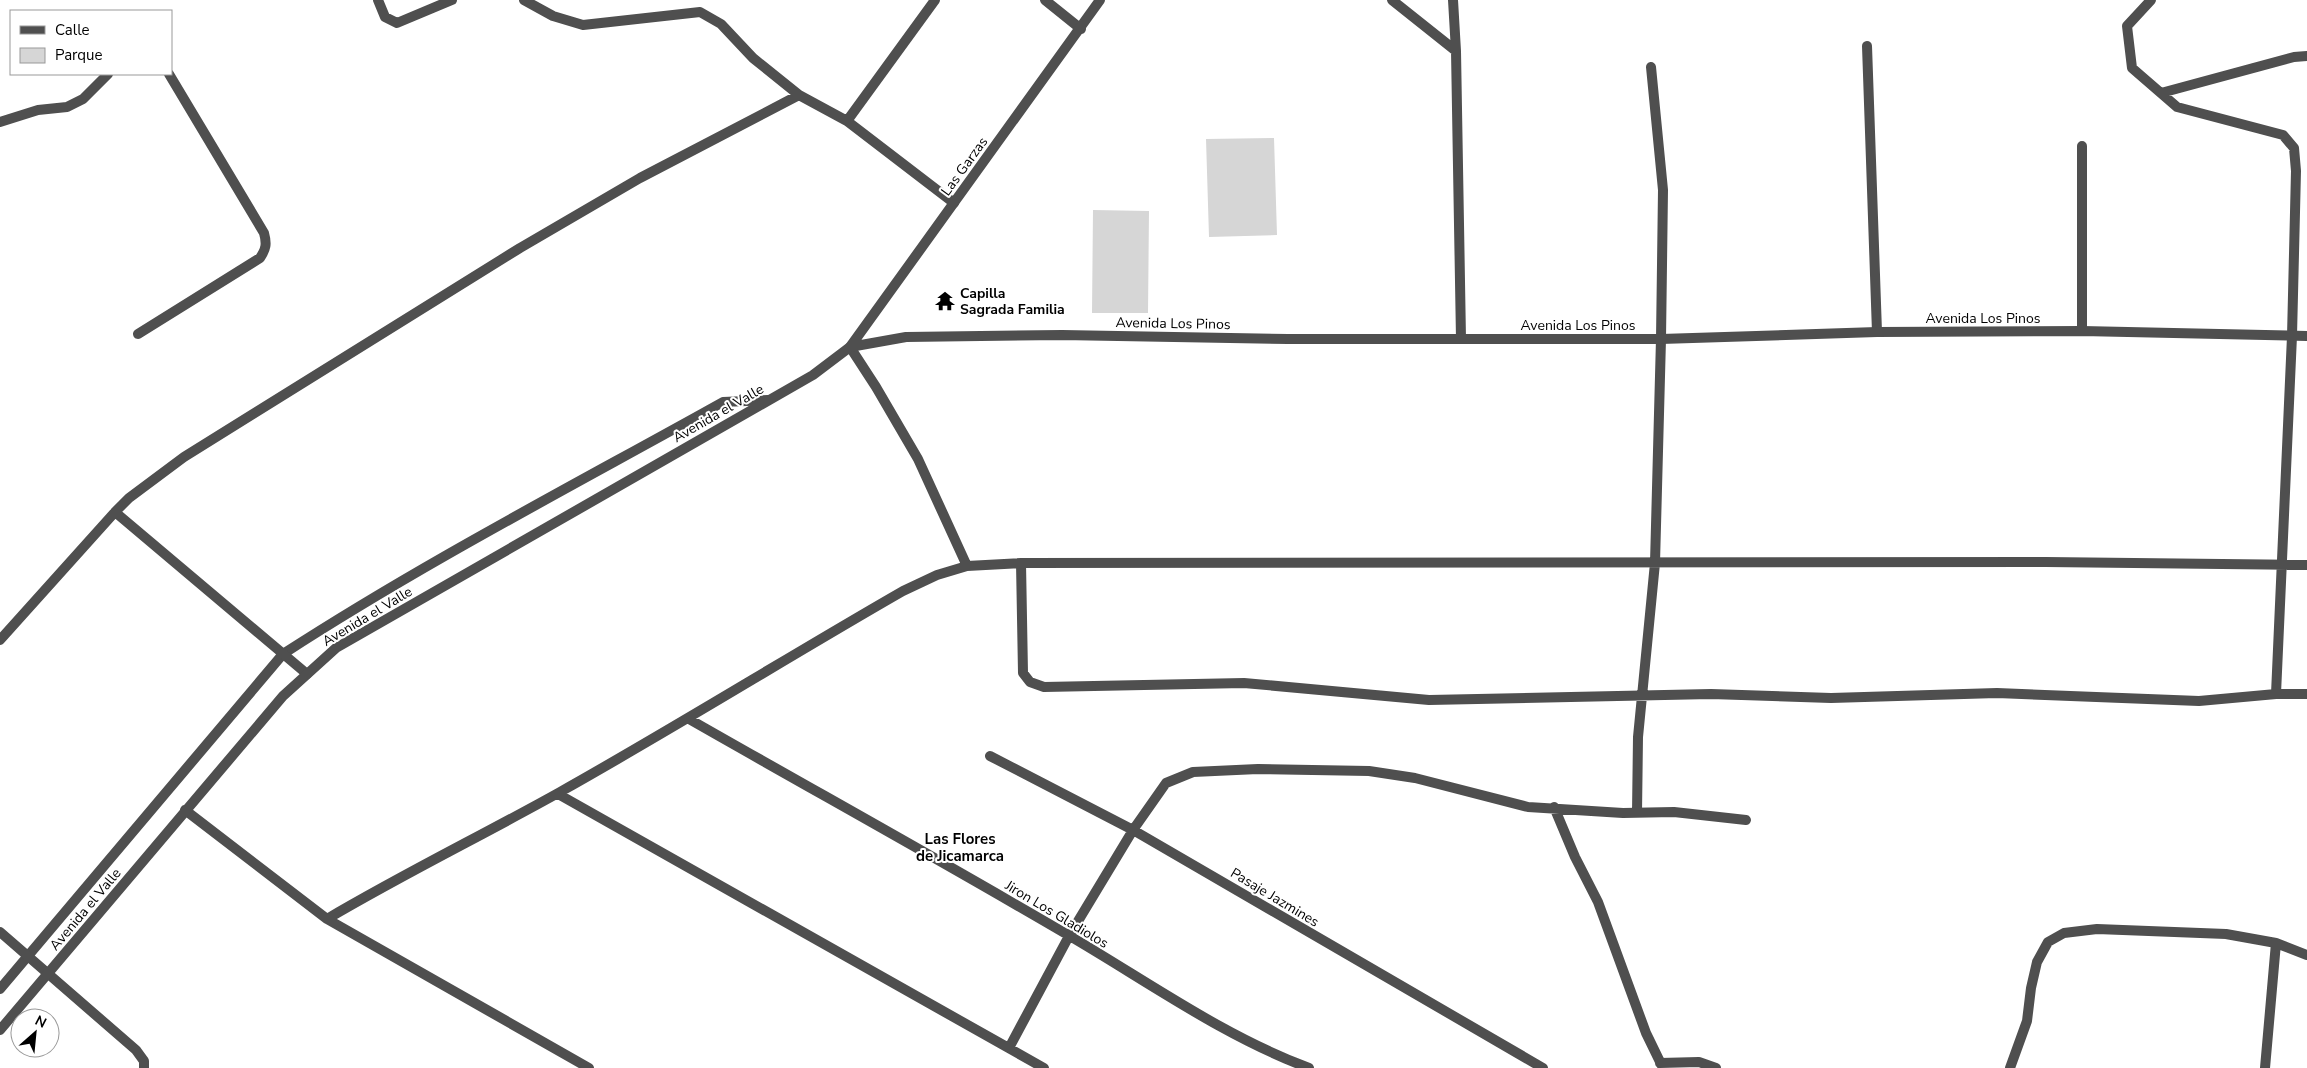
<svg xmlns="http://www.w3.org/2000/svg" width="2307" height="1068" viewBox="0 0 2307 1068" font-family="'Nunito Sans',sans-serif">
<rect width="100%" height="100%" fill="#fff"/>
<path fill="#d6d6d6" d="M1274 138 1277 235 1209 237 1206 139Z
M1093 210 1149 211 1148 313H1092Z"/>
<g fill="none" stroke-linecap="round" stroke-linejoin="round">
<path stroke="#4f4f4f" stroke-width="10" d="M0 989 283 654C425 562 576 484 723 402L768 400"/>
<path stroke="#4f4f4f" stroke-width="10" d="M378 0 385 17 397 23 452 0
M524 0 553 16 583 25 700 12 721 24 753 58 799 95 847 121 954 203
M1045 0 1081 29
M1392 0 1456 51
M1453 0 1456 51 1461 339
M2151 0 2127 26 2132 68 2177 107 2283 135 2294 148 2296 171 2292 336 2276 694
M1867 46 1877 332
M2161 93 2294 57 2307 56
M847 121 935 0
M0 122 38 110 67 107 83 99 108 74
M2082 146V331
M138 334 260 258C266 249 267 244 264 233L169 74
M850 347 876 387 918 459 967 566
M115 512 307 674
M1021 563 1023 673 1030 682 1044 687 1244 683 1429 700 1711 694 1831 698 1997 693 2199 701 2276 694H2307
M0 640 115 512 129 498 184 457 520 248 640 178 799 95
M689 719C815 791 942 861 1068 935 1147 981 1223 1036 1309 1068
M990 756 1133 830 1543 1068
M558 794 1044 1068
M1554 807 1575 857 1598 902 1646 1033 1663 1068
M185 810 327 919 589 1068
M1637 813 1638 737 1655 563 1661 339 1663 190 1651 67
M327 919C403 874 483 835 560 792 676 727 788 657 903 591L937 575 967 566 1021 563 2046 562 2307 565
M0 932 136 1050 144 1061V1068
M1009 1048 1069 936 1133 830 1166 783 1193 772 1258 769 1369 771 1415 778 1528 807 1623 813 1674 812 1746 820
M1660 1063 1699 1062 1716 1068
M2010 1068 2027 1021 2031 988 2037 962 2048 942 2064 933 2097 929 2226 934 2276 943 2307 955
M2265 1068 2276 943"/>
<path stroke="#4f4f4f" stroke-width="10" d="M850 347 906 337 1062 335 1288 339H1661L1877 332 2082 331 2307 336
M0 1030 283 696 336 648 813 375 850 347 1100 0"/>
</g>
<defs>
<symbol id="temple-bare" viewBox="-9 -9 18 18"><path d="M0-6L5-2H3V0L6.5 2.5H4V6H1.5V3h-3V6H-4V2.5H-6.5L-3 0V-2H-5Z" fill="#000" stroke="#fff" stroke-width="2.5" paint-order="stroke"/></symbol>
</defs>
<g fill-rule="evenodd">
<use href="#temple-bare" x="931" y="287" width="28" height="28"/>
</g>
<g text-anchor="middle" stroke-width="4" stroke-linejoin="round" paint-order="stroke">
<g font-size="14" fill="#000" stroke="#fff">
<text transform="translate(964 166) rotate(-54)" y="5">Las Garzas</text>
<text x="1983" y="323">Avenida Los Pinos</text>
<text transform="translate(1173 323) rotate(1)" y="5">Avenida Los Pinos</text>
<text x="1578" y="330">Avenida Los Pinos</text>
<text transform="translate(718 413) rotate(-30)" y="5">Avenida el Valle</text>
<text transform="translate(367 616) rotate(-31)" y="5">Avenida el Valle</text>
<text transform="translate(1275 897) rotate(31)" y="5">Pasaje Jazmines</text>
<text transform="translate(85 909) rotate(-50)" y="5">Avenida el Valle</text>
<text transform="translate(1057 914) rotate(31)" y="5">Jiron Los Gladiolos</text>
</g>
<g font-size="14" font-weight="bold" fill="#000" stroke="#fff" text-anchor="start">
<text x="960" y="298">Capilla<tspan x="960" dy="16">Sagrada Familia</tspan></text>
</g>
<g font-size="15" font-weight="bold" fill="#000" stroke="#fff">
<text x="960" y="844">Las Flores<tspan x="960" dy="17">de Jicamarca</tspan></text>
</g>
</g>
<rect x="10" y="10" width="162" height="65" fill="#ffffff" stroke="#999999"/>
<rect x="20" y="26" width="25" height="8" fill="#4f4f4f" stroke="#999999"/>
<text x="55" y="35" font-size="15" fill="#000000">Calle</text>
<rect x="20" y="48" width="25" height="15" fill="#d6d6d6" stroke="#999999"/>
<text x="55" y="60" font-size="15" fill="#000000">Parque</text>
<g transform="translate(35 1033) rotate(27)"><circle r="24" fill="#ffffff" stroke="#999999"/>
<path d="M0-4L9 19L0 12L-9 19Z" fill="#000000"/>
<text y="-8" font-size="14" font-weight="bold" text-anchor="middle" fill="#000000">N</text>
</g>
</svg>
